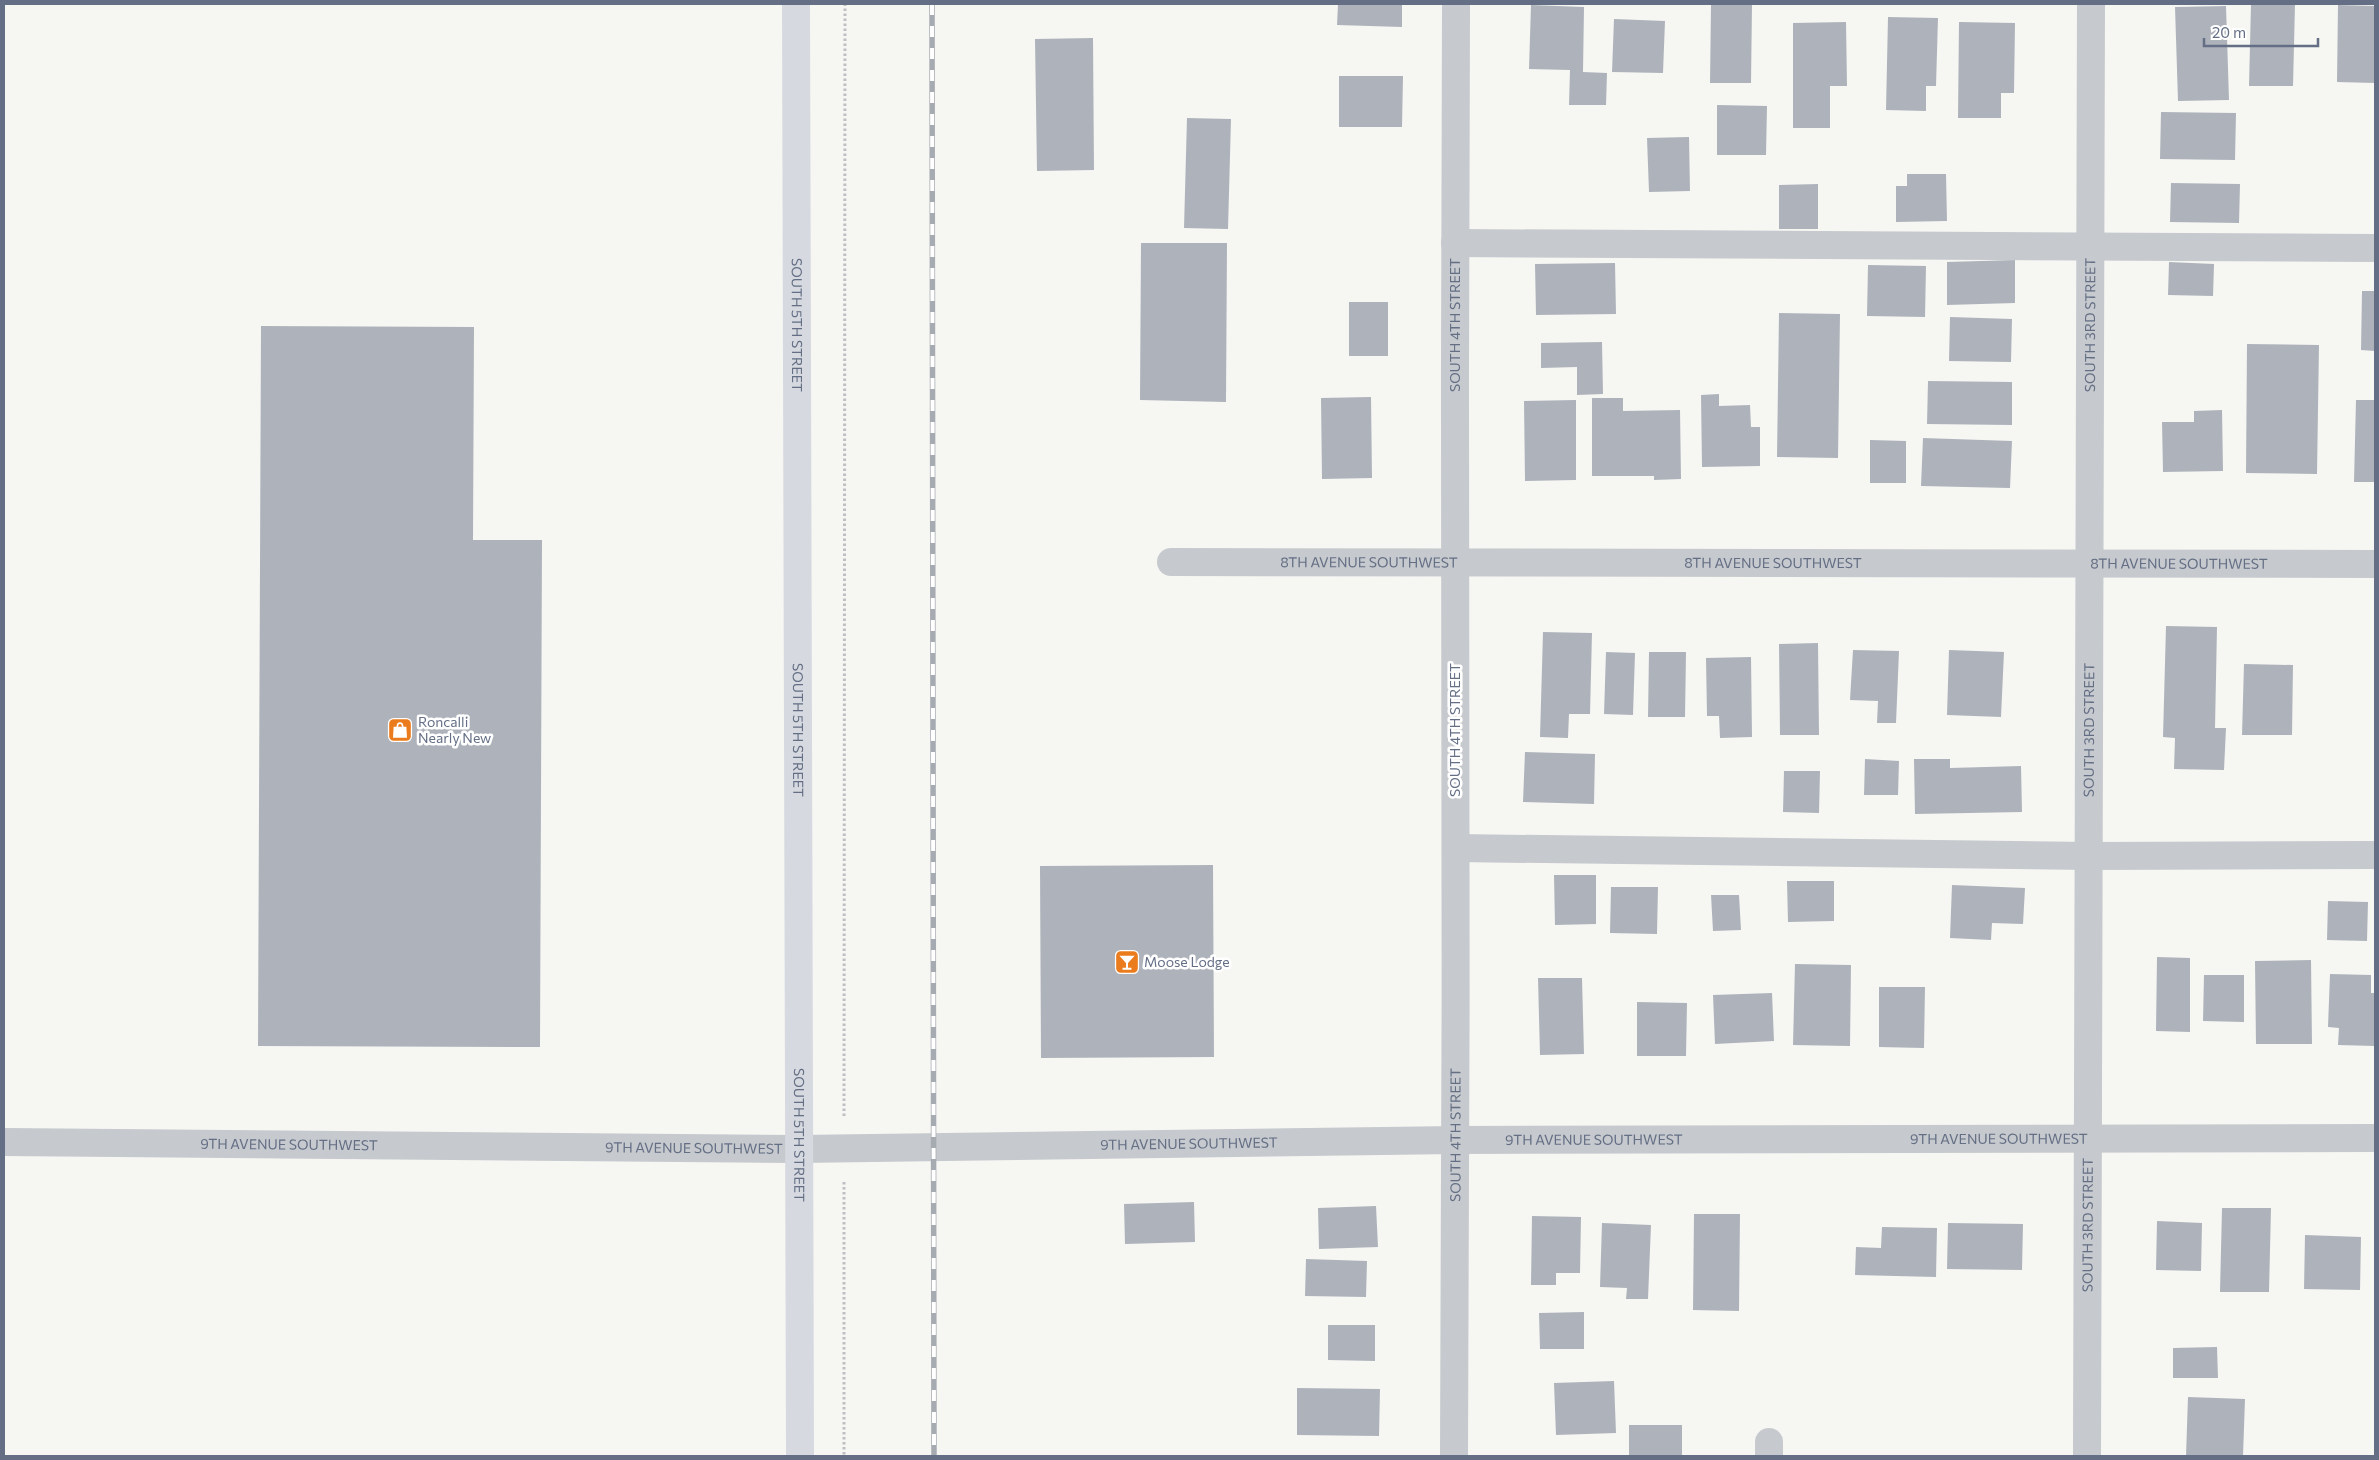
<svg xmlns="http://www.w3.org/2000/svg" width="2379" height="1460" viewBox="0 0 2379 1460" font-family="Commissioner,sans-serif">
<rect width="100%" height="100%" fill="#f6f6f3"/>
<path fill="#aeb3bb" d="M1338 4H1402V27L1337 25Z
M2251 4H2295L2293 86H2249Z
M1531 5 1584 7 1583 72 1607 73 1606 105H1569L1570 70 1529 69Z
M1711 5H1752L1751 83H1710Z
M2338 5 2375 6V83L2337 82Z
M2226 6 2229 100 2178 101 2175 7Z
M1888 17 1938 18 1936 86H1926V111L1886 110Z
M1614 19 1665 21 1663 73 1612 72Z
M1846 22 1847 86H1830V128H1793V23Z
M1959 22 2015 23 2014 93H2001V118H1958Z
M1093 38 1094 170 1037 171 1035 39Z
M1339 76H1403L1402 127H1339Z
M1717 105 1767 106 1766 155H1717Z
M2161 112 2236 113 2235 160 2160 159Z
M1187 118 1231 119 1228 229 1184 228Z
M1689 137 1690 191 1649 192 1647 138Z
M1907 174H1946L1947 221 1896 222V186H1907Z
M2171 183 2240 184 2239 223 2170 222Z
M1818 184V229H1779V185Z
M1141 243H1227L1226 402 1140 400Z
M2015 260V303L1947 305V262Z
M2169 262 2214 264 2213 296 2168 295Z
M1615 263 1616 314 1536 315 1535 264Z
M1868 265 1926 266 1925 317 1867 316Z
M2362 291H2375V351L2361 350Z
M1349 302H1388V356H1349Z
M1779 313 1840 314 1838 458 1777 457Z
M1950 317 2012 319 2011 362 1949 361Z
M261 326 474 327 473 540H542L540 1047 258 1046Z
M1602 342 1603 394 1577 395V367L1541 368V343Z
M2247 344 2319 345 2317 474 2246 473Z
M1928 381 2012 382V425L1927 424Z
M1719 394V406L1750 405 1751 427H1760V466L1702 467 1701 395Z
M1371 397 1372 478 1322 479 1321 398Z
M1592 398H1623V411L1680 410 1681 479 1654 480V476H1592Z
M1576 400V480L1525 481 1524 401Z
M2356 400H2375V482H2354Z
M2222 410 2223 471 2163 472 2162 422H2194V411Z
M1923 438 2012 441 2010 488 1921 486Z
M1870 440 1906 441V483H1870Z
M2166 626 2217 627 2215 728H2226L2224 770 2174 769 2175 738 2163 737Z
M1543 632 1592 633 1590 714H1569L1568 738 1540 737Z
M1818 643 1819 735H1780L1779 644Z
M1853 650 1899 651 1896 723H1877L1878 701 1850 700Z
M1949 650 2004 652 2001 717 1947 715Z
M1606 652 1635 653 1633 715 1604 714Z
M1649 652H1686L1685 717H1648Z
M1751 657 1752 737 1720 738 1719 716H1707L1706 658Z
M2244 664 2293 665 2292 735H2242Z
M1525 752 1595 754 1594 804 1523 802Z
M1865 759 1899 761 1898 795H1864Z
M1914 759H1950V768L2021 766 2022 812 1915 814Z
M1784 771H1820L1819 813 1783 812Z
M1213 865 1214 1057 1041 1058 1040 866Z
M1554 875H1596V924L1555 925Z
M1787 881H1834V921L1788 922Z
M1952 885 2025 888 2023 924 1992 923 1991 940 1950 938Z
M1611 887H1658L1657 934 1610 933Z
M1711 895H1739L1741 930 1713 931Z
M2328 901 2368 902 2367 941 2327 940Z
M2157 957 2190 958V1032L2156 1031Z
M2311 960 2312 1044H2256L2255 961Z
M1795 964 1851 965 1850 1046 1793 1045Z
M2330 974 2371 975V993H2375V1046L2338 1045 2339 1028 2328 1027Z
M2204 975H2244V1022L2203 1021Z
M1538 978H1582L1584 1054 1540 1055Z
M1879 987H1925L1924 1048 1879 1047Z
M1772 993 1774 1041 1715 1044 1713 995Z
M1637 1002 1687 1003 1686 1056H1637Z
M1194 1202 1195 1242 1125 1244 1124 1204Z
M1376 1206 1378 1247 1319 1249 1318 1208Z
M2222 1208H2271L2269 1292H2220Z
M1694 1214H1740L1739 1311 1693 1310Z
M1532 1216 1581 1217 1580 1273H1556V1285H1531Z
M2157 1221 2202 1223 2201 1271 2156 1270Z
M1602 1223 1651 1225 1648 1299H1626L1627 1288 1600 1287Z
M1948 1223 2023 1224 2022 1270 1947 1269Z
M1882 1227 1937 1228 1936 1277 1855 1275 1856 1247 1881 1248Z
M2305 1235 2361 1237 2360 1290 2304 1289Z
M1306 1259 1367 1261 1366 1297 1305 1296Z
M1584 1312V1349H1540L1539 1313Z
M1328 1325H1375V1361L1328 1360Z
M2217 1347 2218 1378H2173V1348Z
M1614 1381 1616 1433 1556 1435 1554 1383Z
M1297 1388 1380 1389 1379 1436 1297 1435Z
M2188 1397 2245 1399 2243 1456H2186Z
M1629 1425H1682V1456H1629Z"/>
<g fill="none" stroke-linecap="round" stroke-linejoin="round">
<path stroke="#bdbfc2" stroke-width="3" stroke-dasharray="2.5 2.5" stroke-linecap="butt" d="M844 1116 845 4
M844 1182V1456"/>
<g stroke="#c6c9cd" stroke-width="28">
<path d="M1455 243 2375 248"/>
<path id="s1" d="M1171 562 2375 564"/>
<path d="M1456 848 2090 856 2375 855"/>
<path id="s2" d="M4 1142 799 1149 1457 1140 2375 1138"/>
<path d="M1769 1442V1456"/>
<path id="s3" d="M1454 1456C1458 972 1453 488 1456 4"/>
<path id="s4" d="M2087 1456 2091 4"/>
</g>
<path stroke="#d6d9df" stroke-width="28" id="s5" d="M796 4 800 1456"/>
<defs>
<path id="rail" d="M932 4 934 1456"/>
</defs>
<use href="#rail" stroke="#a6aab1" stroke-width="5.5"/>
<use href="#rail" stroke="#fff" stroke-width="4" stroke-dasharray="11" stroke-linecap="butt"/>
</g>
<defs>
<symbol id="shop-square" viewBox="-11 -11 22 22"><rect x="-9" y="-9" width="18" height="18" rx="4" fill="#eb7c1e" stroke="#fff"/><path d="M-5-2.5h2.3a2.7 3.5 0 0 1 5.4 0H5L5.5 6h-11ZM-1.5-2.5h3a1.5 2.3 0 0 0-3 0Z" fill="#fff"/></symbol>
<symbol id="bar-square" viewBox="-11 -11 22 22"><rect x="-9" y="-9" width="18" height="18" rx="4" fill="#eb7c1e" stroke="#fff"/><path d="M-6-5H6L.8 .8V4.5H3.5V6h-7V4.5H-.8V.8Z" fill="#fff"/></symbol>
</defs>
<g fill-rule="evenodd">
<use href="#shop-square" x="386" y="716" width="28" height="28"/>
<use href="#bar-square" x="1113" y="948" width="28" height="28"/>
</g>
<g text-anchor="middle" stroke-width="5" stroke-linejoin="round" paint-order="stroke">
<g font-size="14" fill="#646f85" stroke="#fff">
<text dy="5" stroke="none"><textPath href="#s5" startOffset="321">SOUTH 5TH STREET</textPath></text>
<text dy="5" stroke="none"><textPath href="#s3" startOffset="1131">SOUTH 4TH STREET</textPath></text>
<text dy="5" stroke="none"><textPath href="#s4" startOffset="1131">SOUTH 3RD STREET</textPath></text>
<text dy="5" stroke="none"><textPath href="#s1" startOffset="198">8TH AVENUE SOUTHWEST</textPath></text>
<text dy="5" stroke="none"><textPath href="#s1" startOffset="602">8TH AVENUE SOUTHWEST</textPath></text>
<text dy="5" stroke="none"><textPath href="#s1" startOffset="1008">8TH AVENUE SOUTHWEST</textPath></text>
<text dy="5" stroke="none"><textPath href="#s5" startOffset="726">SOUTH 5TH STREET</textPath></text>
<text transform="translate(1455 730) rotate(-90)" y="5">SOUTH 4TH STREET</text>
<text dy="5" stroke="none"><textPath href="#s4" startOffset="726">SOUTH 3RD STREET</textPath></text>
<text dy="5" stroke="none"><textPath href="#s5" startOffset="1131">SOUTH 5TH STREET</textPath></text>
<text dy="5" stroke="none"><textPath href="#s3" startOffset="321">SOUTH 4TH STREET</textPath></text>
<text dy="5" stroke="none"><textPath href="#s2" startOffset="1590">9TH AVENUE SOUTHWEST</textPath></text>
<text dy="5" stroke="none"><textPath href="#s2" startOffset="1995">9TH AVENUE SOUTHWEST</textPath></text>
<text dy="5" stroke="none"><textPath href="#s2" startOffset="1185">9TH AVENUE SOUTHWEST</textPath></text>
<text dy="5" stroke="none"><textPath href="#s2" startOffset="285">9TH AVENUE SOUTHWEST</textPath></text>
<text dy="5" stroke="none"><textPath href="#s2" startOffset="690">9TH AVENUE SOUTHWEST</textPath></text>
<text dy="5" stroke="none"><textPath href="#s4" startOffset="231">SOUTH 3RD STREET</textPath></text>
</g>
<g font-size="14" fill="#646f85" stroke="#fff" text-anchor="start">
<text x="418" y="727">Roncalli<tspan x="418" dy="16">Nearly New</tspan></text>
<text x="1144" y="967">Moose Lodge</text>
</g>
</g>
<rect width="2379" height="1460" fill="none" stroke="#646f85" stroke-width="10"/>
<path d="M2204 38v8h114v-8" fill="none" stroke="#646f85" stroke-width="2.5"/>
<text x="2212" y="38" font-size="15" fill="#646f85" stroke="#ffffff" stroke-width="4" paint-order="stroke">20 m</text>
</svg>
